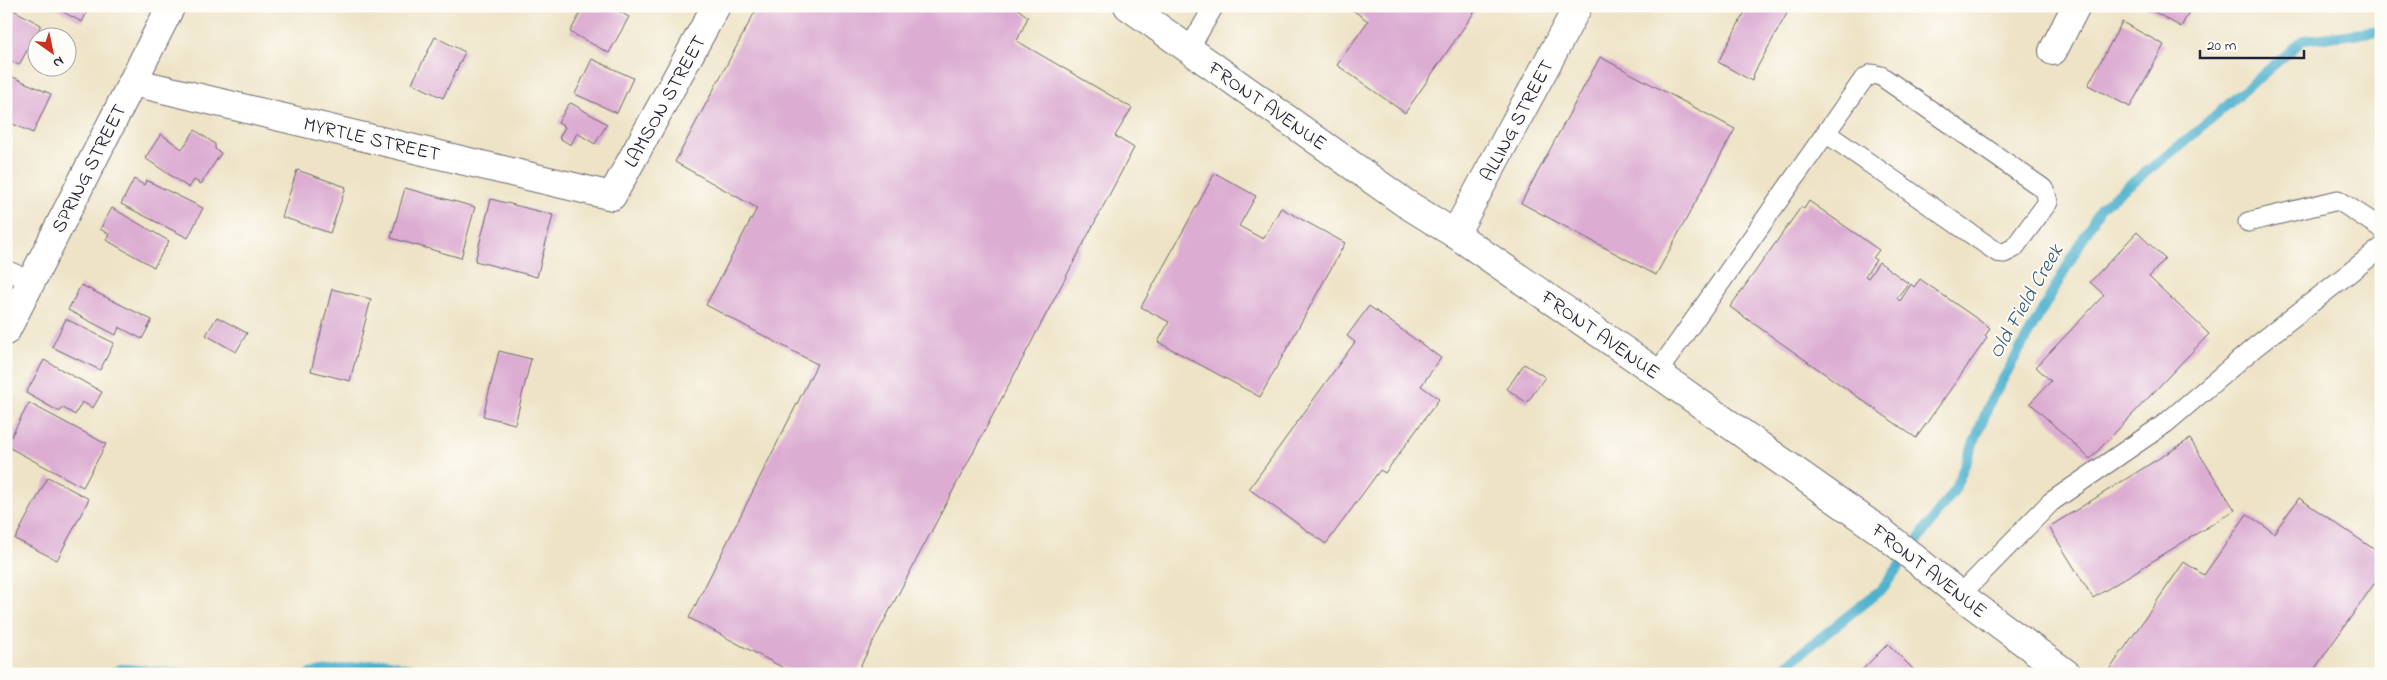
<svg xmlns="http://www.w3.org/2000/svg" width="2387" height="680" viewBox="0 0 2387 680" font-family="'Indie Flower',sans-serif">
<rect width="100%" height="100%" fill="#fdfcf7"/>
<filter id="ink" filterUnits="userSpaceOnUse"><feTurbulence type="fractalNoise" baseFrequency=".02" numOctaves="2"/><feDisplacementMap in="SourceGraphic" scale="10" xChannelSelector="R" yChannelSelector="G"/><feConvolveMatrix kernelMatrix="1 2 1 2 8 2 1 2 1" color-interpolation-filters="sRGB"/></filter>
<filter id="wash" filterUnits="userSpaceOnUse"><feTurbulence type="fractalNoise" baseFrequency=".0096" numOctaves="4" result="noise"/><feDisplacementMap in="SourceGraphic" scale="20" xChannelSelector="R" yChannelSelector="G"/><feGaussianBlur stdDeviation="1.12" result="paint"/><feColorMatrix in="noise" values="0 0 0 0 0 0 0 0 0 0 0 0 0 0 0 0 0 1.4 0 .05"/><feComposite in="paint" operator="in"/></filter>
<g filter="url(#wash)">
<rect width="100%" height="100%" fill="#eee3c6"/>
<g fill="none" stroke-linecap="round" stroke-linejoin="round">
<path stroke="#4fb1ce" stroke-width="10" d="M110 674 121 669 195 674
M310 674 385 663 432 674
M1775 674 1883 588 1955 489 1991 400 2101 207 2183 143 2303 40 2381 31"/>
</g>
<g id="blocks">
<path fill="#dcacd2" d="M6 6 41 25 19 65 6 58Z
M52 6H90L82 22Z
M584 6H609L629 17 609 53 570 32Z
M758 6H1014L1028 17 1017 41 1132 108 1115 136 1134 148 856 674H795L689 618 817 364 706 305 757 208 675 162Z
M1347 6H1477L1478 7 1405 113 1337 65 1368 21Z
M1748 6H1791L1753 75 1752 81 1718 62Z
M2144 6H2192L2181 27Z
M2122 22 2164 45 2130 107 2088 85Z
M435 37 465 52 443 98 412 83Z
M1600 57 1735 129 1656 275 1521 203Z
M592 59 633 78 617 113 575 94Z
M6 74 51 94 33 133 6 121Z
M571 103 607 124 595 144 577 133 571 145 559 138 565 127 558 123 568 105Z
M195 130 215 144V149L221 153 201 184 194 180 189 188 145 158 161 134 182 149Z
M297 170 346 187 330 233 282 217Z
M1215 173 1256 196 1239 226 1263 239 1281 208 1345 243 1260 397 1158 342 1169 322 1141 307Z
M134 179 144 185 146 180 203 208 188 238 121 204Z
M405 188 475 207 461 258 391 238Z
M491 199 553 215 537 277 475 261Z
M1809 201 1879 250 1873 258 1876 260 1865 276 1868 278 1879 262 1908 283 1897 298 1900 301 1911 284 1914 287 1920 279 1990 328 1985 336 1987 338 1916 438 1730 307 1801 207 1804 209Z
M112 208 169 241 154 267 106 240 109 234 100 229Z
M2137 232 2165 259 2149 277 2209 334 2090 459 2030 403 2051 381 2036 367 2104 295 2090 282Z
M81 285 152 320 142 339 119 327 116 335 68 310Z
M332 289 371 299 350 381 311 371Z
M1369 306 1441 358 1421 386 1439 399 1385 473 1380 470 1326 544 1249 489 1355 342 1347 336Z
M217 317 247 333 236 352 206 335Z
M66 319 114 343 100 370 52 347Z
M499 351 531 359 515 424 483 416Z
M44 360 102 392 93 408 82 402 75 415 62 407 60 412 26 393Z
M1524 364 1545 377 1527 403 1507 389Z
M29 403 106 444 83 487 6 446Z
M2190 439 2235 510 2093 598 2049 527Z
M48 477 89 499 57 560 15 539Z
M2299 498 2381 554V574L2311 674H2117L2110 669 2184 562 2204 575 2247 514 2274 533Z
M1888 644 1918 674H1858Z"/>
</g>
</g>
<g filter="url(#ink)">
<use href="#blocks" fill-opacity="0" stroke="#69666c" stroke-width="1"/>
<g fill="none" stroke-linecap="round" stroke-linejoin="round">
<defs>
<path id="lane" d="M1189 49 1214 6
M2248 222 2338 200 2381 228
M6 270 31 281
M1657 373 1863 80 1872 74 1881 76 2041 187 2045 190 2048 202 2014 248 2004 253 1997 252 1826 133
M1960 595 2051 502 2166 423 2255 347 2381 248"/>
<path id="street" d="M2053 51 2076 6
M133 82 612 196 716 6
M1455 234 1578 6"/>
<path id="secondary" d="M1128 6 1405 203 1455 234 1657 373 1883 533 1960 595 2067 674
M6 331 171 6"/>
</defs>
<use href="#lane" stroke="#69666c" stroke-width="21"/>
<use href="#street" stroke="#69666c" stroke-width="30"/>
<use href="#secondary" stroke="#69666c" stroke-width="30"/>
<use href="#lane" stroke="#fff" stroke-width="19"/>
<use href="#street" stroke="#fff" stroke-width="28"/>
<use href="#secondary" stroke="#fff" stroke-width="28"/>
</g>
</g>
<g text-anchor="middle" stroke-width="4" stroke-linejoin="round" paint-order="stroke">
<g font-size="20" fill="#22223b" stroke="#fdfcf7">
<text transform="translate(664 101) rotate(-61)" y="7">LAMSON STREET</text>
<text transform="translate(1268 105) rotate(35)" y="7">FRONT AVENUE</text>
<text transform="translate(1516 120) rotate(-62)" y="7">ALLING STREET</text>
<text transform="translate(372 138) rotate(13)" y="7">MYRTLE STREET</text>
<text transform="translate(88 168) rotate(-63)" y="7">SPRING STREET</text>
<text transform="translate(1601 334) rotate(35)" y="7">FRONT AVENUE</text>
<text transform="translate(1930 570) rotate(38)" y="7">FRONT AVENUE</text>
</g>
<g font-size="21" font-style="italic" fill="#345b76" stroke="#fdfcf7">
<text transform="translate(2025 301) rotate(-60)" y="7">Old Field Creek</text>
</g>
</g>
<rect width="2387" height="680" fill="none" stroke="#fdfcf7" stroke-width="25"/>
<g transform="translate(52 52) rotate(147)"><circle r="24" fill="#fdfcf7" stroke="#a5a5ac"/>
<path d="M0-4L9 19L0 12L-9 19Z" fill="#c8321e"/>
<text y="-8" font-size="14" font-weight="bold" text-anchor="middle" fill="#22223b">N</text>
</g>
<path d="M2200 50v8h104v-8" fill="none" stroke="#22223b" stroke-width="2.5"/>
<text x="2207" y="50" font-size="15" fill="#22223b" stroke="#fdfcf7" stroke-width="4" paint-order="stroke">20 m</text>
</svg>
